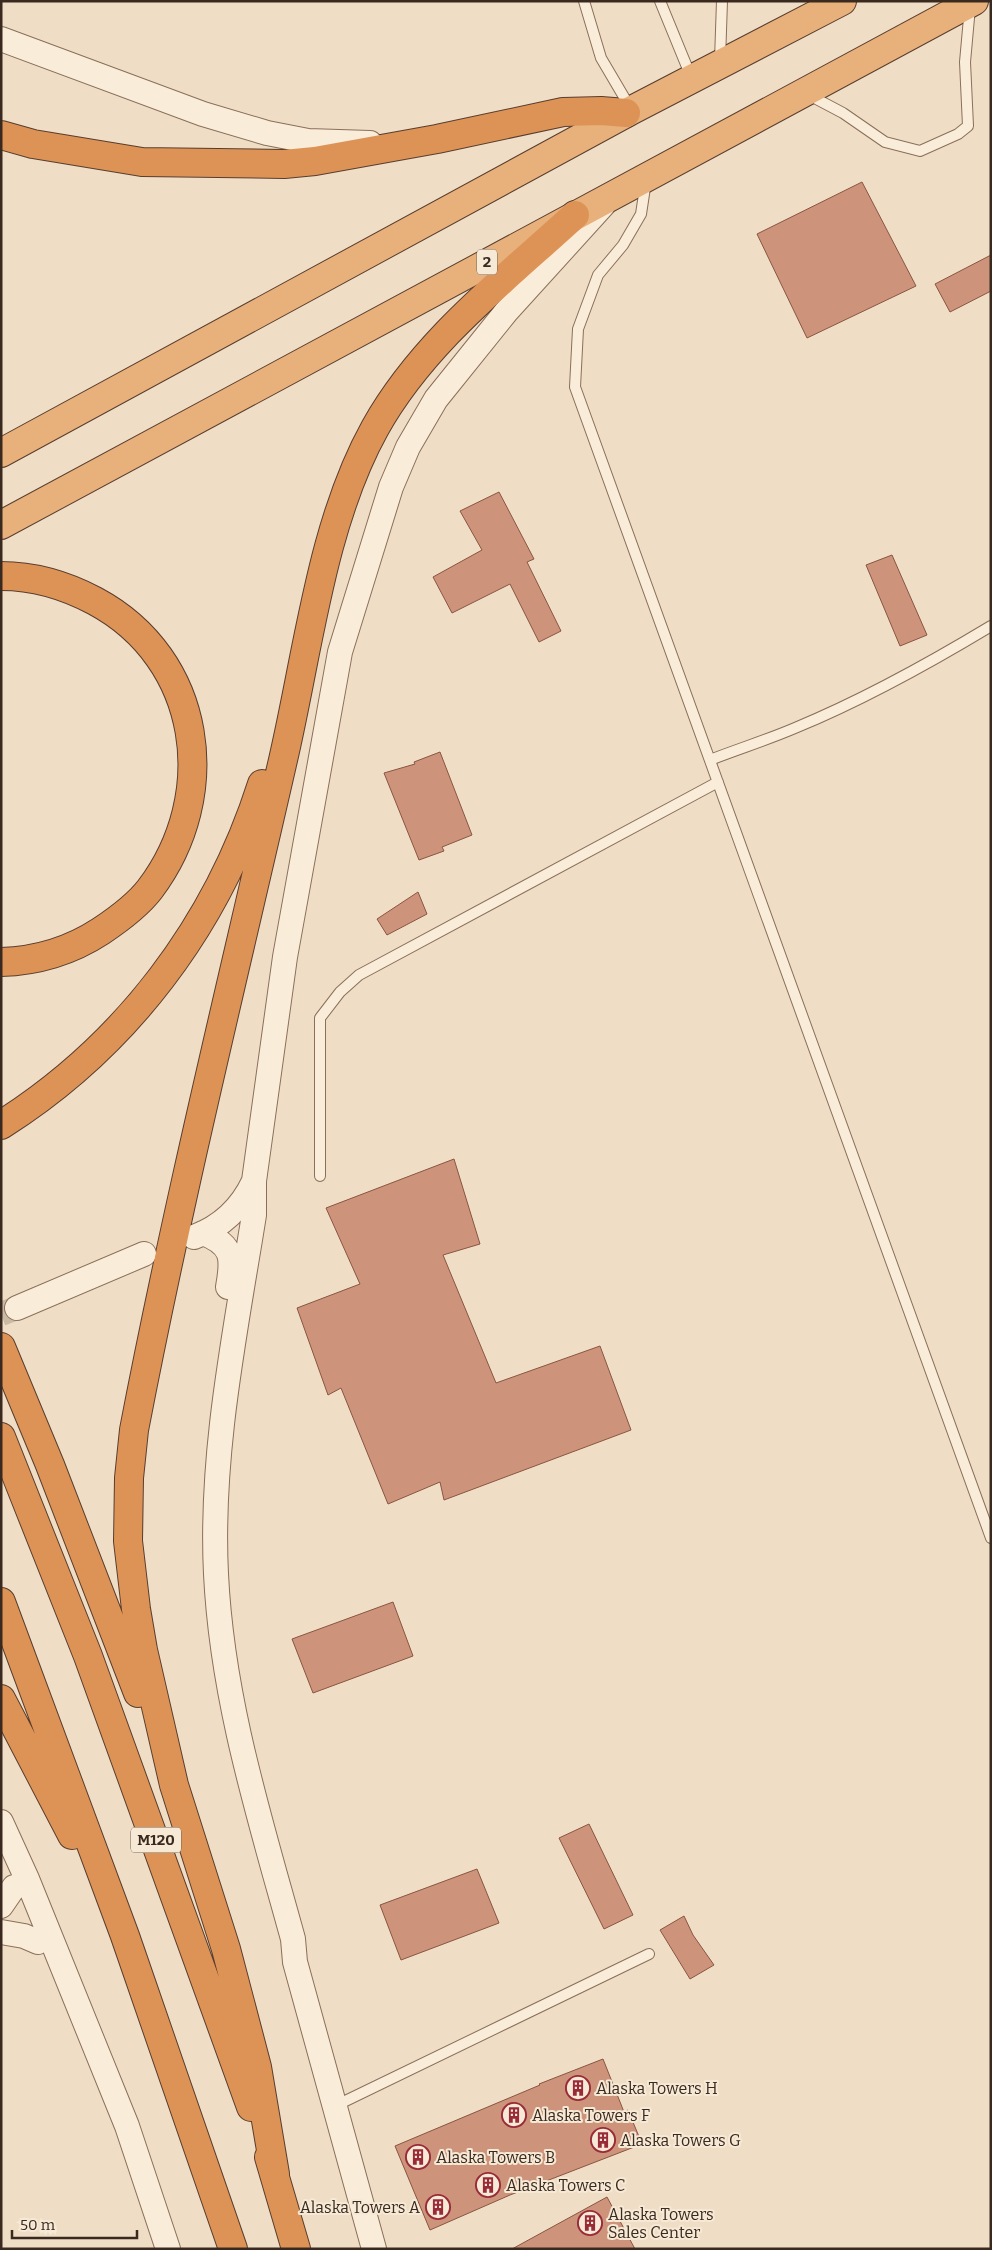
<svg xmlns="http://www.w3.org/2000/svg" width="992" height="2250" viewBox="0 0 992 2250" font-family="Bitter,serif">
<rect width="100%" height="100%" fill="#efdec5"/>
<path fill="#cd947b" stroke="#895541" d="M862 182 916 286 807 338 757 234Z
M991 255V291L950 312 935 284Z
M499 492 534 559 527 562 561 631 539 642 510 584 452 613 433 577 482 550 460 511Z
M892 555 927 635 900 646 866 565Z
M440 752 472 835 442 847 444 851 419 860 384 773 415 764 414 762Z
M418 892 427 914 387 935 377 919Z
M454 1159 480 1244 443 1255 496 1383 600 1346 631 1430 444 1500 440 1482 388 1504 341 1388 328 1395 297 1308 360 1284 326 1208Z
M393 1602 413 1656 313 1693 292 1639Z
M589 1824 633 1915 604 1929 559 1838Z
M477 1869 499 1923 401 1960 380 1905Z
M684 1916 693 1935 714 1965 690 1979 660 1930Z
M603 2059 624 2112 628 2110 642 2144 510 2195 430 2230 395 2146 540 2085 539 2084Z
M607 2197 635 2249H512Z"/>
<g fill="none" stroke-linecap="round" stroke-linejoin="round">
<path stroke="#cbbaa4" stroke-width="24" stroke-dasharray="24 12" stroke-linecap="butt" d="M1 1314 17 1308"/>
<defs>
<path id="service" d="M584 1 601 58 631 109
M660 1 692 79
M720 60 722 1
M807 94 843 113 885 142 920 151 958 134 968 126 965 62 970 7
M646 181 641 214 623 245 598 275 578 329 575 387 991 1538
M710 760C738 749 767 740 795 728 863 700 928 664 991 626
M320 1176V1018L340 992 359 975 718 782
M335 2106 649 1954"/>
<path id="tertiary" d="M1 39 203 114 267 133 308 141 370 143
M203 1233C234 1245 233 1259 228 1287
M194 1237C221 1227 242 1207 254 1181
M17 1308 144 1254
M1 1822 27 1879 127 2126 168 2249
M1 1906 14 1887
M1 1932 24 1936 38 1942
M374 2249 295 1962 293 1939C260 1819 222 1700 216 1574 210 1454 235 1334 254 1215V1181L285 957 340 652 391 487 408 447 436 399 506 312 604 204"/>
<path id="trunk" d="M1 453 632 110 842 1
M1 525 974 1"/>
<path id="motorway" d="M1 135 33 144 142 162 284 164 315 161 437 139 563 112 601 111 626 113
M1 576C36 576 65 585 95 601 203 659 221 795 150 889 137 906 119 919 101 931 72 950 37 961 1 962
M1 1125C126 1046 217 925 262 784
M1 1347 50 1465 138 1693
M1 1437 88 1656 251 2107
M1 1602 125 1936 233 2249
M1 1699 72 1835
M269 2157 296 2249
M275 2174 257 2067 226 1949 174 1785 143 1650 136 1609 128 1541 129 1478 134 1430C177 1206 232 983 283 760 308 653 321 525 375 428 423 342 504 280 575 215"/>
</defs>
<use href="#service" stroke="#8a6f5b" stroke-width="12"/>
<use href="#tertiary" stroke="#8a6f5b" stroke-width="26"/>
<use href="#trunk" stroke="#583d2f" stroke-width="30"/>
<use href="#motorway" stroke="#583d2f" stroke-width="30"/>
<use href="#service" stroke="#f9ecd9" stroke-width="10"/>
<use href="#tertiary" stroke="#f9ecd9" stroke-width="24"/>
<use href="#trunk" stroke="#e8b07a" stroke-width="28"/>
<use href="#motorway" stroke="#de9356" stroke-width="28"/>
</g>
<defs>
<symbol id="building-ring" viewBox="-11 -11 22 22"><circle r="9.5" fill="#f6e9d5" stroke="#992a38" stroke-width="1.5"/><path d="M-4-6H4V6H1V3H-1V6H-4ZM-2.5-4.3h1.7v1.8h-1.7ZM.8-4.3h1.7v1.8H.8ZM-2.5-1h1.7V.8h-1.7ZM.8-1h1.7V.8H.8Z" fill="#992a38"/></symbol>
</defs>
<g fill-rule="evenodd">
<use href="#building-ring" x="564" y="2074" width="28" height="28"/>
<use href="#building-ring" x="500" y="2101" width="28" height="28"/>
<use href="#building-ring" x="589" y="2126" width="28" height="28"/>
<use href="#building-ring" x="404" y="2143" width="28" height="28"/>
<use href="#building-ring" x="474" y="2171" width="28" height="28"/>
<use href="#building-ring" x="424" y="2193" width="28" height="28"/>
<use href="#building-ring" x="576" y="2209" width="28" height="28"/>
</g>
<g text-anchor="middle" stroke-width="4" stroke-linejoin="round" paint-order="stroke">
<g fill="#f6e9d5" stroke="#726356" stroke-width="1">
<rect x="477" y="249.5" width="20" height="25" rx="4"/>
<rect x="131" y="1827.5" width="50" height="25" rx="4"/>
</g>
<g font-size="15" font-weight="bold" fill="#3a291f">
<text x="487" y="267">2</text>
<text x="156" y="1845">M120</text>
</g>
<g font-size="16" fill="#3a291f" stroke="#f6e9d5" text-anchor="start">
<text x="596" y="2094">Alaska Towers H</text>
<text x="532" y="2121">Alaska Towers F</text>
<text x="620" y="2146">Alaska Towers G</text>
<text x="436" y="2163">Alaska Towers B</text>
<text x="506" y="2191">Alaska Towers C</text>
<text x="420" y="2213" text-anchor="end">Alaska Towers A</text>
<text x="608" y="2220">Alaska Towers<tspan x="608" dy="18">Sales Center</tspan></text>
</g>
</g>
<rect width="992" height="2250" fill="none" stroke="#3a291f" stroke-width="5"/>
<path d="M12 2230v8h125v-8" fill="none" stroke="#3a291f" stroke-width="2.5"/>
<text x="20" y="2230" font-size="15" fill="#3a291f" stroke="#f6e9d5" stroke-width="4" paint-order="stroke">50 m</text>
</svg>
